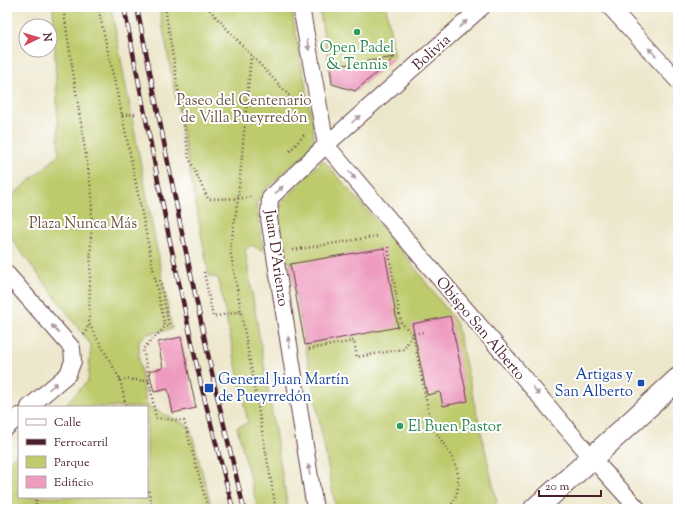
<svg xmlns="http://www.w3.org/2000/svg" width="685" height="516" viewBox="0 0 685 516" font-family="'Sorts Mill Goudy',serif">
<rect width="100%" height="100%" fill="#fff"/>
<filter id="ink" filterUnits="userSpaceOnUse"><feTurbulence type="fractalNoise" baseFrequency=".025" numOctaves="2"/><feDisplacementMap in="SourceGraphic" scale="8" xChannelSelector="R" yChannelSelector="G"/><feConvolveMatrix kernelMatrix="1 2 1 2 8 2 1 2 1" color-interpolation-filters="sRGB"/></filter>
<filter id="wash" filterUnits="userSpaceOnUse"><feTurbulence type="fractalNoise" baseFrequency=".012" numOctaves="4" result="noise"/><feDisplacementMap in="SourceGraphic" scale="16" xChannelSelector="R" yChannelSelector="G"/><feGaussianBlur stdDeviation="0.9" result="paint"/><feColorMatrix in="noise" values="0 0 0 0 0 0 0 0 0 0 0 0 0 0 0 0 0 1.4 0 .05"/><feComposite in="paint" operator="in"/></filter>
<g filter="url(#wash)">
<rect width="100%" height="100%" fill="#ece6ca"/>
<path fill="#becb6d" stroke="#84754c" d="M53 7H111L172 329 147 334 139 340V360L146 405 190 427 212 509H7V463L19 451V497H147V407H62L88 381 91 345 7 233V200L59 155Z
M159 7H291L313 125 314 138 309 150 263 192 256 205 264 251 251 245 245 250 288 509H258L237 427 248 423 218 278 209 276Z
M319 7H386L395 57 355 91 332 84Z
M323 160 396 243 456 322 497 502 490 509H336L289 261H286L278 219 282 202Z"/>
<g id="blocks">
<path fill="#ee9bbf" d="M395 57 355 91 332 84 330 67Z
M384 248 398 327 305 345 290 264Z
M450 316 468 401 443 406 440 392 427 395 412 324Z
M181 337 196 408 173 413 168 389 154 392 149 371 163 368 158 342Z"/>
</g>
</g>
<g filter="url(#ink)">
<use href="#blocks" fill-opacity="0" stroke="#623d43" stroke-width="1"/>
<g fill="none" stroke-linecap="round" stroke-linejoin="round">
<defs>
<path id="street" d="M301 7 326 145
M610 7 678 81
M326 145 592 458 638 509
M7 274 72 348 73 361 68 374 29 407
M7 427 19 416
M315 509 269 218 270 198 326 145 482 7"/>
<path id="secondary" d="M535 509 592 458 678 379"/>
</defs>
<use href="#street" stroke="#623d43" stroke-width="18"/>
<use href="#secondary" stroke="#623d43" stroke-width="24"/>
<path stroke="#623d43" stroke-width="2.5" stroke-dasharray="1 3" stroke-linecap="butt" d="M63 7 92 195 89 324 120 379 126 407
M98 7 122 115 165 327
M165 7 189 158 208 199 249 198 252 195
M207 7 251 55 299 106
M251 55 238 199 230 249 276 509
M122 115 135 114
M290 151 304 135V133
M388 247 401 323 413 334 428 409C430 417 432 423 435 430 447 452 463 465 457 492 455 499 452 506 445 509
M293 250 379 236
M204 272 213 317 241 311
M160 280 169 326 165 327 143 349 156 418 184 421 208 509
M84 335 89 324
M309 349 354 341 357 357 404 349 413 334 423 332
M120 379 149 381
M147 487 154 509
M36 509V497"/>
<use href="#street" stroke="#fff" stroke-width="16"/>
<use href="#secondary" stroke="#fff" stroke-width="22"/>
<defs>
<path id="rail" d="M124 7 169 237 202 389 233 509
M137 7 182 233 215 387 244 509"/>
</defs>
<use href="#rail" stroke="#4a1f2b" stroke-width="4.5"/>
<use href="#rail" stroke="#fff" stroke-width="3" stroke-dasharray="9" stroke-linecap="butt"/>
</g>
<defs><path id="oneway-solid" d="M-6-.8H1V-3.2L6.5 0L1 3.2V.8H-6Z"/></defs>
<g fill="#ae9aa0">
<use href="#oneway-solid" transform="translate(463 24) rotate(-42)"/>
<use href="#oneway-solid" transform="translate(308 45) rotate(80)"/>
<use href="#oneway-solid" transform="translate(652 52) rotate(-133)"/>
<use href="#oneway-solid" transform="translate(356 119) rotate(-42)"/>
<use href="#oneway-solid" transform="translate(352 175) rotate(50)"/>
<use href="#oneway-solid" transform="translate(279 190) rotate(-43)"/>
<use href="#oneway-solid" transform="translate(55 329) rotate(-131)"/>
<use href="#oneway-solid" transform="translate(289 342) rotate(-99)"/>
<use href="#oneway-solid" transform="translate(53 386) rotate(-41)"/>
<use href="#oneway-solid" transform="translate(536 391) rotate(50)"/>
<use href="#oneway-solid" transform="translate(309 470) rotate(-99)"/>
</g>
</g>
<g fill="#2e9e5b" stroke="#fff" stroke-width="1.5">
<circle cx="357" cy="32" r="4"/>
<circle cx="400" cy="426" r="4"/>
</g>
<g fill="#1a4fb4" stroke="#fff" stroke-width="1.5">
<rect x="637" y="379" width="8" height="8" rx="2"/>
<rect x="204" y="383" width="10" height="10" rx="2"/>
</g>
<g text-anchor="middle" stroke-width="4" stroke-linejoin="round" paint-order="stroke">
<g font-size="15" fill="#27864d" stroke="#fff">
<text x="357" y="52">Open Padel<tspan x="357" dy="17">&amp; Tennis</tspan></text>
<text x="408" y="431" text-anchor="start">El Buen Pastor</text>
</g>
<g font-size="15" fill="#4a1f2b" stroke="#fff">
<text transform="translate(431 52) rotate(-42)" y="5">Bolivia</text>
<text transform="translate(277 258) rotate(82)" y="5">Juan D’Arienzo</text>
<text transform="translate(481 328) rotate(50)" y="5">Obispo San Alberto</text>
</g>
<g font-size="15" fill="#6d533f" stroke="#fff">
<text x="244" y="105">Paseo del Centenario<tspan x="244" dy="17">de Villa Pueyrredón</tspan></text>
<text x="83" y="228">Plaza Nunca Más</text>
</g>
<g font-size="15" fill="#164399" stroke="#fff" text-anchor="end">
<text x="633" y="379">Artigas y<tspan x="633" dy="17">San Alberto</tspan></text>
<text x="218" y="384" text-anchor="start">General Juan Martín<tspan x="218" dy="17">de Pueyrredón</tspan></text>
</g>
</g>
<rect width="685" height="516" fill="none" stroke="#fff" stroke-width="24"/>
<rect x="18" y="406" width="130" height="92" fill="#ffffff" stroke="#b7a5aa"/>
<rect x="26" y="419" width="20" height="6" fill="#ffffff" stroke="#b7a5aa"/>
<text x="54" y="426" font-size="12" fill="#4a1f2b">Calle</text>
<rect x="26" y="439" width="20" height="6" fill="#4a1f2b" stroke="#b7a5aa"/>
<text x="54" y="446" font-size="12" fill="#4a1f2b">Ferrocarril</text>
<rect x="26" y="456" width="20" height="12" fill="#becb6d" stroke="#b7a5aa"/>
<text x="54" y="466" font-size="12" fill="#4a1f2b">Parque</text>
<rect x="26" y="476" width="20" height="12" fill="#ee9bbf" stroke="#b7a5aa"/>
<text x="54" y="486" font-size="12" fill="#4a1f2b">Edificio</text>
<g transform="translate(38 38) rotate(85)"><circle r="19" fill="#ffffff" stroke="#b7a5aa"/>
<path d="M0-3L7 15L0 10L-7 15Z" fill="#d1495b"/>
<text y="-6" font-size="11" font-weight="bold" text-anchor="middle" fill="#4a1f2b">N</text>
</g>
<path d="M539 490v6h62v-6" fill="none" stroke="#4a1f2b" stroke-width="2"/>
<text x="545" y="490" font-size="12" fill="#4a1f2b" stroke="#ffffff" stroke-width="3" paint-order="stroke">20 m</text>
</svg>
